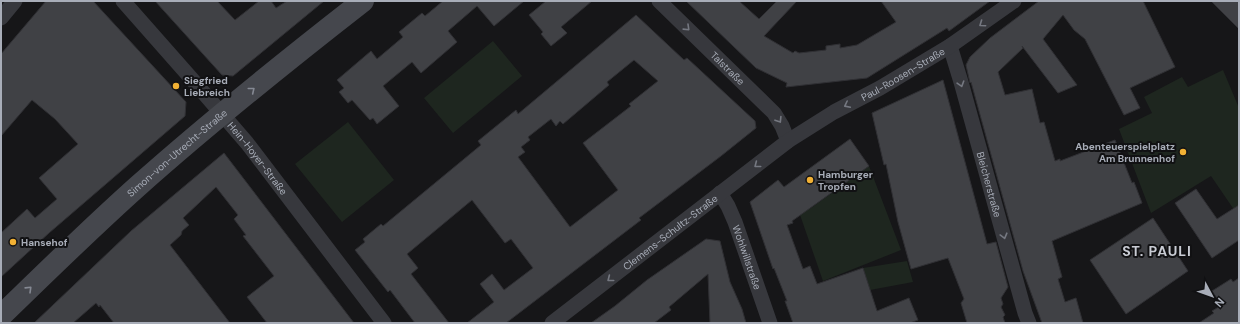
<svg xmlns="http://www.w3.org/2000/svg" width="1240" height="324" viewBox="0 0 1240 324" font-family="'DM Sans',sans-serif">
<rect width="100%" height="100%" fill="#161618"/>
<path fill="#1e261f" d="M493 41 522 76 453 133 424 98Z
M1223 70 1239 108V217L1211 176 1151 213 1119 129 1152 113 1144 97 1182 77 1188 87Z
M348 122 394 180 342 222 295 164Z
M869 166 901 250 823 281 799 212 811 208Z
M907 261 913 282 870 290 863 268Z"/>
<path fill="#404145" stroke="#303034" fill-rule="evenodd" d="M46 1H93L186 102 185 116 49 233 1 277V233L27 209 35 218 57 199 39 178 78 144 55 119 32 100 1 136V54Z
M155 1H217L235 20 259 1H271L276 8 287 1H324L233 76 222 75Z
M443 1H524L494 26 477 6 448 31 457 42 421 73 412 62 383 86 399 106 377 124 373 118 370 120 352 100 348 103 339 92 344 88 337 80 371 51 377 59 403 37 399 32 422 13 425 16Z
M546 1H592L561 27 567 33 551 46 541 34 543 32 529 15Z
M686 1H739L759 19 777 1H797L764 36 793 53 795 51 799 53 826 50V46L840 44V48L857 45 896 22 881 1H990L949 31 947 28 867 78 786 87 787 83 756 68Z
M1039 1H1143L1175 67 1130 88 1140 108 1124 115 1085 39 1074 30 1063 15 1043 39 1077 85 1058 93 1022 46 1023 48 998 72 1005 95 1032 89 1040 123 1044 122 1055 161 1060 159V161L1115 140 1132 183 1134 182 1142 203 1052 241 1062 277 1058 279 1065 302 1076 298 1083 323H1042L1023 271 971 82 970 83 966 65 970 57 990 38Z
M1211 1H1239V29Z
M636 15 684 60 687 58 755 121 756 128 721 156 639 218 641 220 506 323H467L494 302 480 284 492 274 504 290 533 268 511 239 505 243 472 200 407 254 418 268 411 274 449 323H415L390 290 388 292 355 250 365 242 363 239 381 224 383 226 481 145 478 141 516 110 518 114ZM634 60 658 81 629 104 631 106 583 143 618 190 570 227 518 157 525 152 521 147 530 140 528 137 551 119 556 126 560 121 563 124 609 85 607 82Z
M943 80 987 244 996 242 1008 287 1001 298 1003 304 1001 307 1005 315 1003 317 1005 323H967L961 303 964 299 948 258 911 269 898 222 886 164 884 165 872 113Z
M850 139 869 166 792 221 793 223 787 225 803 269 810 266 817 284 863 268 877 311 909 298 918 320 910 323H793L785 301H787L774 268 773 269 750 202 778 180 784 187Z
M224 153 354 323H267L247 297 274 276 243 236 246 235 234 219 238 215 216 187 183 218 189 225 182 231 181 235 170 245 230 323H114L100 305 99 307 96 303 73 323H34L131 231Z
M1196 189 1217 219 1239 205V240L1212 258 1175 203Z
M1153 218 1188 271 1126 314 1090 260Z
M706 239 720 241 730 282 742 309 746 323H710L708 274 669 307 671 310 654 323H591L615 306 647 280Z
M1239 278V323H1199L1214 313 1212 311 1222 305 1212 291 1231 279 1233 282Z"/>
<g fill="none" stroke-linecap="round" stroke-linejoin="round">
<g stroke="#37383d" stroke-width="15">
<path id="s1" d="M123 1 190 77 247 143 384 323"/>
<path id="s2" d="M659 1 774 113 782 126 788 141"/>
<path d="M1 18 15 1"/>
<path id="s3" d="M950 46 961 82 1025 313 1029 323"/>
<path id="s4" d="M720 193 728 206 735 222 770 323"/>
<path id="s5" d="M552 323 788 141 834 112 880 88 950 46 1014 1"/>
</g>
<path stroke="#45474d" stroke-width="22" id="s6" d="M1 316C46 272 91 228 138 186 210 122 286 61 363 1"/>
</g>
<defs><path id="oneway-chevron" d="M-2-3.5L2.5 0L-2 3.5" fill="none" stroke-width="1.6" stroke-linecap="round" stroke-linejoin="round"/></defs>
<g stroke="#757881">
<use href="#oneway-chevron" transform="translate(982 24) rotate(145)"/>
<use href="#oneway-chevron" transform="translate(687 28) rotate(44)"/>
<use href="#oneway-chevron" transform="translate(961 84) rotate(73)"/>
<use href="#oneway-chevron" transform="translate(847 105) rotate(153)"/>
<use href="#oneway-chevron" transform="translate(779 120) rotate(58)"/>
<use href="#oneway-chevron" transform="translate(757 165) rotate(142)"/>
<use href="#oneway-chevron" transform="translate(1004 236) rotate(75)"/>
<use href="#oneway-chevron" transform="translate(610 279) rotate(142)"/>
</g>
<g stroke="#858993">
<use href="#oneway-chevron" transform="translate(252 90) rotate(-39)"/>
<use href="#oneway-chevron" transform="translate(29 289) rotate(-44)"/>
</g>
<g fill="#f2b134" stroke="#111113" stroke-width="1.5">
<circle cx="176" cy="86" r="4"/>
<circle cx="1183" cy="152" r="4"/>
<circle cx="810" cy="180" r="4"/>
<circle cx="13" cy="242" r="4"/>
</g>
<g text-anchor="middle" stroke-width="4" stroke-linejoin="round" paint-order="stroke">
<g font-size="10" fill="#a8adb8" stroke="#111113">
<text dy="4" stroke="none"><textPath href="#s2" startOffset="96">Talstraße</textPath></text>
<text dy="4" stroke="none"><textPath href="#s5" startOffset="431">Paul-Roosen-Straße</textPath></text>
<text dy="4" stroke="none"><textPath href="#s6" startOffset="240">Simon-von-Utrecht-Straße</textPath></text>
<text dy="4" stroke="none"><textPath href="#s1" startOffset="207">Hein-Hoyer-Straße</textPath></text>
<text dy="4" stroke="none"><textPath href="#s3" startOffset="144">Bleicherstraße</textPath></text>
<text dy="4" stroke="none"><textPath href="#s5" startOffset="149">Clemens-Schultz-Straße</textPath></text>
<text dy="4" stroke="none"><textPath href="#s4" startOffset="70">Wohlwillstraße</textPath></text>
</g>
<g font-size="10" font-weight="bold" fill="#a8adb8" stroke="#111113" text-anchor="start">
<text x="184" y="84">Siegfried<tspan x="184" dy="12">Liebreich</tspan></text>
<text x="1175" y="150" text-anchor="end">Abenteuerspielplatz<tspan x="1175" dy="12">Am Brunnenhof</tspan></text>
<text x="818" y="178">Hamburger<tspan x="818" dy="12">Tropfen</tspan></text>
<text x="21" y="246">Hansehof</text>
</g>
<g font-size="14" font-weight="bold" letter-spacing="1" fill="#c9ccd4" stroke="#111113">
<text x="1157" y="256">ST. PAULI</text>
</g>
</g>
<rect width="1240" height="324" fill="none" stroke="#a8adb8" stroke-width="4"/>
<g transform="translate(1212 296) rotate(131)" stroke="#111113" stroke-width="3" paint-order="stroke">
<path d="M0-3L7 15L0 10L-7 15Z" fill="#a8adb8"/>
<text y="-6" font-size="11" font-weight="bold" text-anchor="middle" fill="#a8adb8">N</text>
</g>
</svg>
